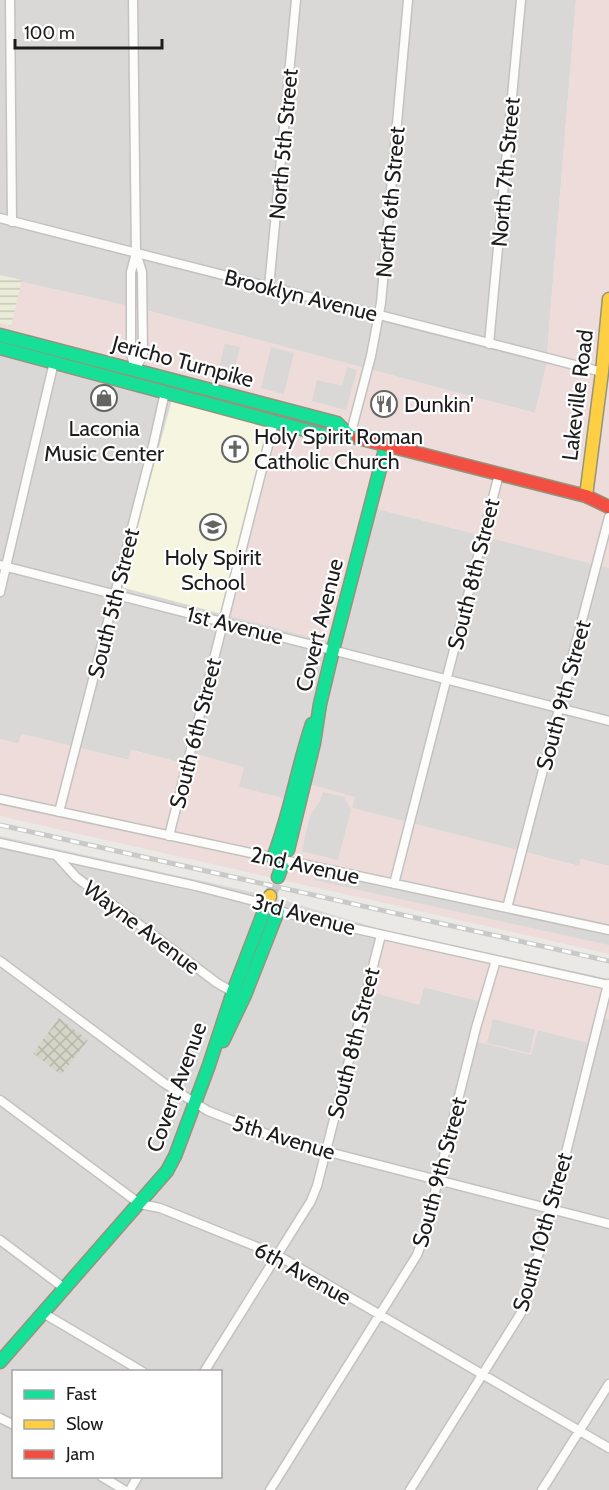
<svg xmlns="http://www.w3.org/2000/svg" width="609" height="1490" viewBox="0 0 609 1490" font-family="Cabin,sans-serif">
<defs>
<pattern id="construction-cross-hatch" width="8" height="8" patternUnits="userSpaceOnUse" patternTransform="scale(1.5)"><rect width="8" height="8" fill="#d4d4c7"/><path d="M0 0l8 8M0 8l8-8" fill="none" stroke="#b5b5aa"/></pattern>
<pattern id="farmland-rules" width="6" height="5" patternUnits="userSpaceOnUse" patternTransform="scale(1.5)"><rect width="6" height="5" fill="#eaebd8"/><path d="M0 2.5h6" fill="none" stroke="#c8c9b9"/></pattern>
</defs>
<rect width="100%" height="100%" fill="#ebe9e5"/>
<path fill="#dad8d6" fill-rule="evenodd" d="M0 0H576L546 366 535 413 142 309 0 277Z
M0 355 172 400 121 587 330 642 366 506 609 568V866L581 859 579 866 352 808 355 797 290 800 238 787 243 767 186 764 132 750 129 760 22 734 19 744 0 739Z
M0 836 270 896 383 930 368 991 419 1004 424 987 483 1002 538 1030 593 1044 599 1016 609 1019V1490H0ZM14 1372H220V1476H14Z"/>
<path fill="#eddcda" d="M576 0H609V568L366 506 330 642 230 616 277 428 0 355V277L142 309 535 413 546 366Z
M21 734 128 760 131 750 186 764 189 752 244 767 239 787 290 800 295 780 355 797 352 808 579 866 581 859 609 866V954L0 816V739L18 744Z
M383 930 609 980V1019L599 1017 593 1044 538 1030 531 1055 473 1041 483 1002 424 987 419 1005 368 991Z"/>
<path fill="#f6f5df" d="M172 400 277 428 230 616 121 587Z"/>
<path fill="#d9d8d6" d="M225 344 240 347 231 382 216 379Z
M271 347 294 353 284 394 261 388Z
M347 367 357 370 346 410 312 401 317 380 342 386Z
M58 405 79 411 77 420 99 425 94 445 51 434Z
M104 422 143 431 137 456 98 446Z
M323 792 344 797 351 810 338 860 302 851 310 816 320 801Z
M316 870 609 936V945L314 880Z
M493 1019 535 1030 530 1053 487 1043Z"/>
<path fill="url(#construction-cross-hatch)" d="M59 1018 88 1040 61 1075 33 1053Z"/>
<path fill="url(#farmland-rules)" d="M0 275 22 280 11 326 0 323Z"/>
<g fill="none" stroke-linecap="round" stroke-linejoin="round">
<path stroke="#c2c0bd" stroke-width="12" stroke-dasharray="12 6" stroke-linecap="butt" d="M270 896 278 877"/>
<defs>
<path id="street" d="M10 0 12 222
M133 0 136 253 142 272 143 355 135 370 131 354V272L136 253
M0 218 602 372
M269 287 296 0
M489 344 521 0
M350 436 371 356 381 303 408 0
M0 565 609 721
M0 592 54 362
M0 799 609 930
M59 812 153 446 165 392
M169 836 274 422
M0 843 196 886 254 901 289 914 609 985
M57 856 76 877 217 983 233 992
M394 884 499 474
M507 908 609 517
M0 961 164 1083 208 1111 282 1140 609 1224
M0 1100 140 1204 160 1208 277 1255 609 1448
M0 1240 64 1288
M43 1313 143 1372
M204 1372 311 1201 317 1186 381 935
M0 1418 14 1425
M101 1476 124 1490
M130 1490 138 1476
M270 1490 417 1255 424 1236 476 1028 496 960
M410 1490 521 1313 552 1209 608 984
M542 1490 609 1384"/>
<path id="fast" d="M0 335 337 423 350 436
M0 348 331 437 350 436 358 438
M288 850 314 743 320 704 333 650 386 446
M273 858C290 815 297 768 312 724
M278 877 282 866
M223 1041 245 995 278 911
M0 1362 167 1171 175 1156 209 1065 233 992 263 914"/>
<path id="slow" d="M586 496 602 372 609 299
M269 899 270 896"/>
<path id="jam" d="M358 438 586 496 609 507"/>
</defs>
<use href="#street" stroke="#c3c2c1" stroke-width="11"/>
<use href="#fast" stroke="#92947d" stroke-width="15"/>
<use href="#slow" stroke="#92947d" stroke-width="15"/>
<use href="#jam" stroke="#92947d" stroke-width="15"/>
<use href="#street" stroke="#fcfcfb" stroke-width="8"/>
<use href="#fast" stroke="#16e098" stroke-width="12"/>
<use href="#slow" stroke="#ffcf43" stroke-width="12"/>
<use href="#jam" stroke="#f24e42" stroke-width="12"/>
<defs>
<path id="rail" d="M0 825 609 961"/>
</defs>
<use href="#rail" stroke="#c9c9c8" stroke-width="5"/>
<use href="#rail" stroke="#fff" stroke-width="3" stroke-dasharray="9" stroke-linecap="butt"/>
</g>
<defs>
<symbol id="shop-ring" viewBox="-11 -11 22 22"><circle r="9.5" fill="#fff" stroke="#646462" stroke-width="1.5"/><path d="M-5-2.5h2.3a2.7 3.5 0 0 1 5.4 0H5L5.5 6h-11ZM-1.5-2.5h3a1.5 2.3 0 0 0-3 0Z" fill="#646462"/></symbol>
<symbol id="restaurant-ring" viewBox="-11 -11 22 22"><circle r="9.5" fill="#fff" stroke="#646462" stroke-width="1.5"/><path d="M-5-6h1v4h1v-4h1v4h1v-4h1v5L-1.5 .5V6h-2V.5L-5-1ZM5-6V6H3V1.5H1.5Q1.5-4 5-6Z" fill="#646462"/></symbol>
<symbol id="church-ring" viewBox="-11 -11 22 22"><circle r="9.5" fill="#fff" stroke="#646462" stroke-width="1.5"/><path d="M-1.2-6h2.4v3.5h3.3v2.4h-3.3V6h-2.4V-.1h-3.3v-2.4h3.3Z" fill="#646462"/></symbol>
<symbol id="school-ring" viewBox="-11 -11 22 22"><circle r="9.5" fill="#fff" stroke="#646462" stroke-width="1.5"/><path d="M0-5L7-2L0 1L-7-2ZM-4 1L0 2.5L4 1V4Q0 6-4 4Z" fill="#646462"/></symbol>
</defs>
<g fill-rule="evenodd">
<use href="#shop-ring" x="89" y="383" width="30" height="30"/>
<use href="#restaurant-ring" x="369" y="389" width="30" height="30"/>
<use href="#church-ring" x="220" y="434" width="30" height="30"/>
<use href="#school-ring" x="198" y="512" width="30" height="30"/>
</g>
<g text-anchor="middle" stroke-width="4.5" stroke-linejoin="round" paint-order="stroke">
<g font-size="22" fill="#1c1c1c" stroke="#fff">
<text transform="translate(283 144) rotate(-85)" y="8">North 5th Street</text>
<text transform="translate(505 172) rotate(-85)" y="8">North 7th Street</text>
<text transform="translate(390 202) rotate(-85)" y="8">North 6th Street</text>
<text transform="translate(301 295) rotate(14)" y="8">Brooklyn Avenue</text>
<text transform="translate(183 361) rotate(15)" y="8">Jericho Turnpike</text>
<text transform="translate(577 395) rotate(-83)" y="8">Lakeville Road</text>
<text transform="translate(473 574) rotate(-76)" y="8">South 8th Street</text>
<text transform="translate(113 603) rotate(-76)" y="8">South 5th Street</text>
<text transform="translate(235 625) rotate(14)" y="8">1st Avenue</text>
<text transform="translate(319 625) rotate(-76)" y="8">Covert Avenue</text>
<text transform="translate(563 695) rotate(-75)" y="8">South 9th Street</text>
<text transform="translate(195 733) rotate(-76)" y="8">South 6th Street</text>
<text transform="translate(305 865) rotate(12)" y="8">2nd Avenue</text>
<text transform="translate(304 914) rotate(15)" y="8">3rd Avenue</text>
<text transform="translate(142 927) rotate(37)" y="8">Wayne Avenue</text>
<text transform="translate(353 1043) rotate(-76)" y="8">South 8th Street</text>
<text transform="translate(176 1087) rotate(-70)" y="8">Covert Avenue</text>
<text transform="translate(284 1137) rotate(17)" y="8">5th Avenue</text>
<text transform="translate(439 1172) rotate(-75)" y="8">South 9th Street</text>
<text transform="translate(542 1232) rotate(-74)" y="8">South 10th Street</text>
<text transform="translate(303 1273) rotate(29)" y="8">6th Avenue</text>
</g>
<g font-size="22" fill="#1c1c1c" stroke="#fff" text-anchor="start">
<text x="404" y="412">Dunkin'</text>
<text x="104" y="436" text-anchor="middle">Laconia<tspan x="104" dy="25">Music Center</tspan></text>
<text x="254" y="444">Holy Spirit Roman<tspan x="254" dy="25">Catholic Church</tspan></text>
<text x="213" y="565" text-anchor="middle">Holy Spirit<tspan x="213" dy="25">School</tspan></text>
</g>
</g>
<rect x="12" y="1370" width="210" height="108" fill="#ffffff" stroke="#a4a4a4" stroke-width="1.5"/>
<rect x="24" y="1390" width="30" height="9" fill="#16e098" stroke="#a4a4a4" stroke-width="1.5"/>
<text x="66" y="1400" font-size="18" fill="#1c1c1c">Fast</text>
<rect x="24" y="1420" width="30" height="9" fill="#ffcf43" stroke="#a4a4a4" stroke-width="1.5"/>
<text x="66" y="1430" font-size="18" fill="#1c1c1c">Slow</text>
<rect x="24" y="1450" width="30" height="9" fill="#f24e42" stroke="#a4a4a4" stroke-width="1.5"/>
<text x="66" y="1460" font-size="18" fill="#1c1c1c">Jam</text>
<path d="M15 39v9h147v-9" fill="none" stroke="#1c1c1c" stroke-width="3"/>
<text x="24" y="39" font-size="18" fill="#1c1c1c" stroke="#ffffff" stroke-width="4.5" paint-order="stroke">100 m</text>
</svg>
